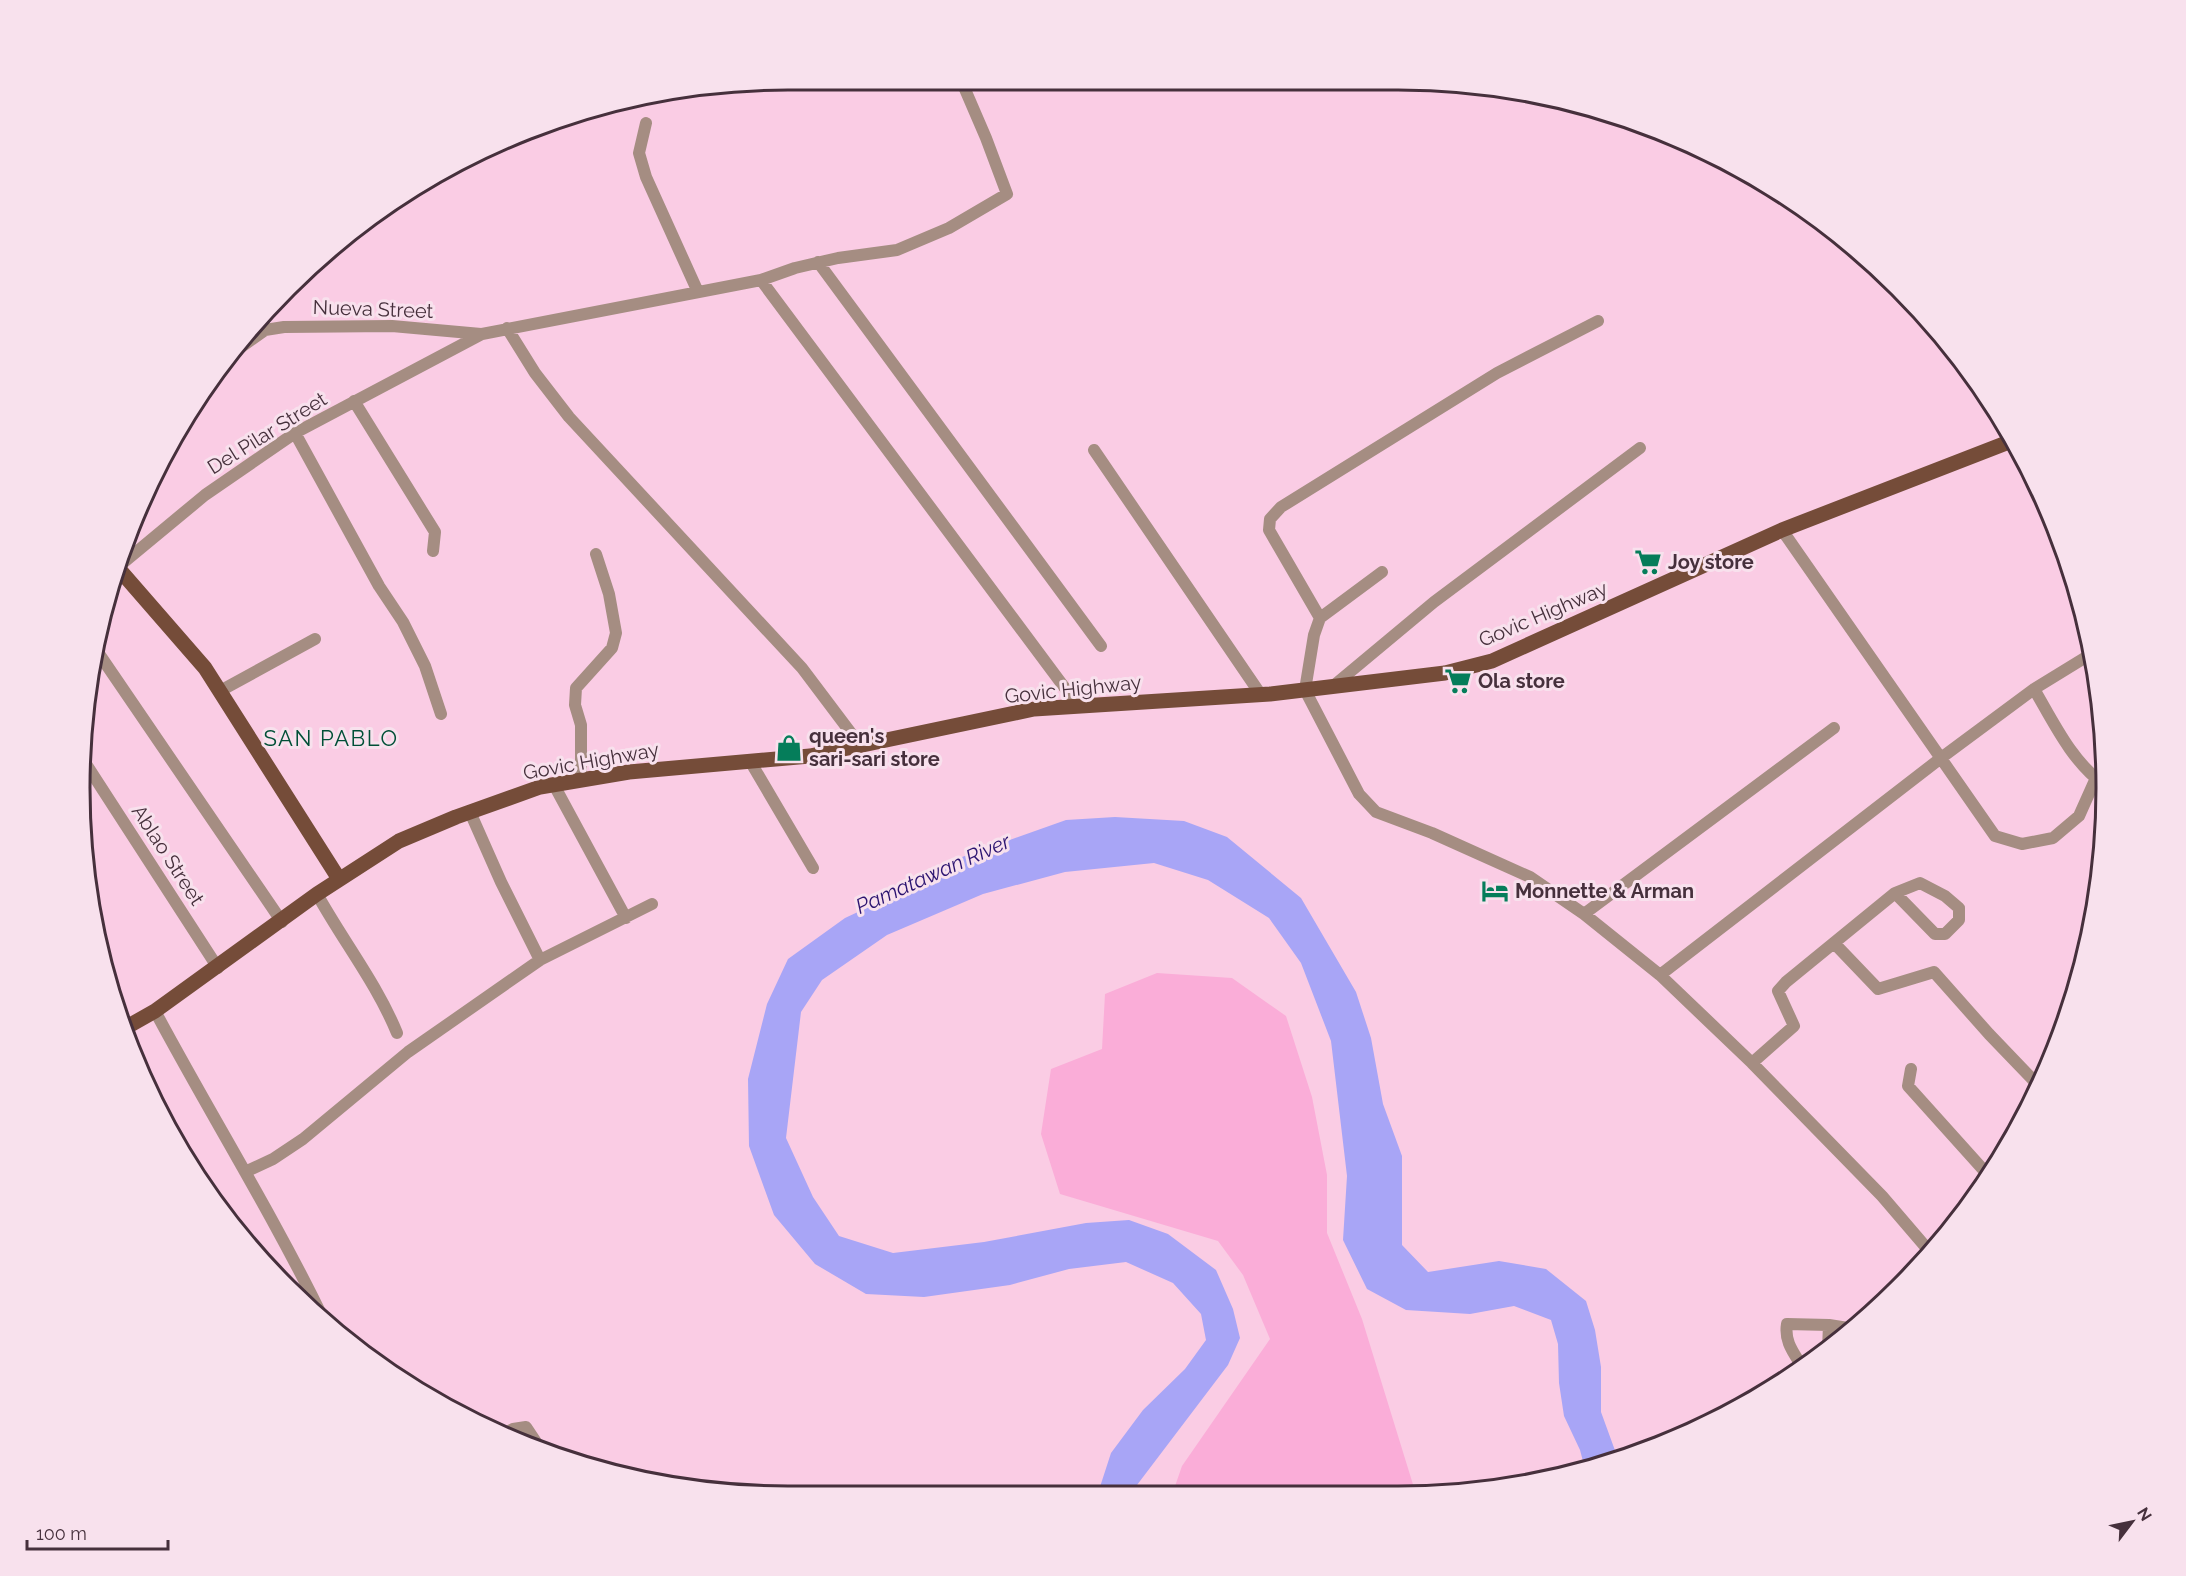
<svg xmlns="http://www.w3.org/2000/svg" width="2186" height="1576" viewBox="0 0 2186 1576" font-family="Raleway,sans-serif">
<rect width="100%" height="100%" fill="#facce4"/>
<path fill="#faadd8" d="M1157 973 1232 978 1286 1016 1312 1097 1327 1175V1233L1362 1319 1415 1491 1173 1492 1182 1466 1270 1339 1243 1275 1218 1241 1060 1194 1041 1134 1051 1069 1102 1049 1105 994Z"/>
<path fill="#a8a5f6" d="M1115 817 1184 821 1227 837 1301 898 1356 992 1371 1038 1383 1104 1402 1156V1245L1428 1272 1499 1261 1546 1269 1586 1301 1595 1330 1601 1367V1412L1617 1456 1584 1465 1580 1450 1564 1416 1559 1383 1558 1344 1551 1320 1514 1306 1470 1314 1406 1310 1367 1289 1343 1240 1347 1176 1331 1041 1301 963 1269 918 1208 880 1154 863 1065 872 983 894 887 935 822 980 801 1012 786 1138 813 1197 839 1236 893 1253 984 1242 1086 1223 1129 1220 1168 1234 1216 1270 1233 1309 1240 1338 1228 1365 1137 1485 1135 1493H1098L1111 1453 1143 1410 1185 1369 1206 1340 1201 1314 1173 1283 1126 1262 1069 1269 1010 1285 924 1297 866 1294 815 1264 774 1215 749 1146 748 1079 767 1004 788 959 845 918 920 883 962 857 1066 820Z"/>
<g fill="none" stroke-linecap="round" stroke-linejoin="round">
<path stroke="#a58d82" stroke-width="12" d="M646 123 639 153 646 177 698 292
M818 262 1101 646
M761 280 795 268 838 258 897 250 949 228 1007 194 986 138 961 80
M507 328 535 373 569 417 802 668 860 745
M234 352 265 330 284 327 392 326 481 334
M354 401 435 532 433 551
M295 433 379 586 403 622 425 666 441 714
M1094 450 1261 695
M1782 530 1995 836 2022 844 2053 838 2079 816 2096 778
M117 568 205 495 295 433 482 334 761 280 1079 707
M1382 572 1320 618 1314 635 1305 690 1359 794 1376 812 1432 833 1530 877 1584 914 1660 975 1752 1063 1882 1196 1930 1252
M1320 618 1269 530 1270 519 1281 507 1497 373 1598 321
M95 648 282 922
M1332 687 1434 602 1640 448
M2034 689C2054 723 2071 760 2103 784
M220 691 315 639
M750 761 813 868
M86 764 218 968
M581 781V725L575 705 576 688 612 648 616 633 609 594 596 554
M554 785 626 918
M470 812 501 882 540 960
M317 894C343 941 377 984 397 1033
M1584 914 1834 728
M1834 943 1878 989 1934 972 1989 1034 2039 1086
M1660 975 1941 758 2034 689 2091 654
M155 1011C210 1114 272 1213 323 1318
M1752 1063 1794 1026 1778 991 1786 982 1895 893 1920 883 1945 896 1959 908V920L1945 934H1935L1895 893
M1911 1069 1908 1086 1988 1175
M245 1172 273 1159 303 1139 408 1052 540 960 652 904
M1828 1349 1829 1325
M1803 1368C1794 1353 1784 1342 1787 1324L1829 1325 1854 1329
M504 1434 513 1429 526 1427 540 1448"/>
<path stroke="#754c39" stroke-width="15" d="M118 568 205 668 339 879
M125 1028 155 1011 317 894 399 841 456 817 540 787 629 772 810 756 1034 709 1270 694 1445 673 1492 661 1782 530 2014 440"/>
</g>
<defs>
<symbol id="supermarket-bare" viewBox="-9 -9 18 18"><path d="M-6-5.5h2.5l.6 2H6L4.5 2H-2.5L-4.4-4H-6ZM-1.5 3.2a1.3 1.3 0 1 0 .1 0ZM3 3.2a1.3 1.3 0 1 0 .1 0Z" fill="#057d5a" stroke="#f8e1ed" stroke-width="2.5" paint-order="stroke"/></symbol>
<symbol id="shop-bare" viewBox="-9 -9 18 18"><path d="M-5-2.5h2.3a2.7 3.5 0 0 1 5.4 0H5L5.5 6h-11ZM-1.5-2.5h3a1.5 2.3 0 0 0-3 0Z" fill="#057d5a" stroke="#f8e1ed" stroke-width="2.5" paint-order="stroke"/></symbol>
<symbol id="hotel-bare" viewBox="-9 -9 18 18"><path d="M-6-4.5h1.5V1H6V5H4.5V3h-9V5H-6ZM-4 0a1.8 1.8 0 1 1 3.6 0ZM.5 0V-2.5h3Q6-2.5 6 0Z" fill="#057d5a" stroke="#f8e1ed" stroke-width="2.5" paint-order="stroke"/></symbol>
</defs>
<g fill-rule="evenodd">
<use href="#supermarket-bare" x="1629" y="543" width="38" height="38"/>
<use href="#supermarket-bare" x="1439" y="662" width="38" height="38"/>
<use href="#shop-bare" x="770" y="729" width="38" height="38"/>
<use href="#hotel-bare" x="1476" y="872" width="38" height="38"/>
</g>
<g text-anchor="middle" stroke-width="6" stroke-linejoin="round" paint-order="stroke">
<g font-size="20" fill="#46303c" stroke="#f8e1ed">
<text transform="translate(373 309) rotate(2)" y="7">Nueva Street</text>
<text transform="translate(267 433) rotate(-32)" y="7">Del Pilar Street</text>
<text transform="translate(1543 614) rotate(-23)" y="7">Govic Highway</text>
<text transform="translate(1073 689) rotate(-6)" y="7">Govic Highway</text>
<text transform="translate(591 761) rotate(-10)" y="7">Govic Highway</text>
<text transform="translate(168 855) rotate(57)" y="7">Ablao Street</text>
</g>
<g font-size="20" font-weight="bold" fill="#46303c" stroke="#f8e1ed" text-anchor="start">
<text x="1668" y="569">Joy store</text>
<text x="1478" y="688">Ola store</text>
<text x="809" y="743">queen's<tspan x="809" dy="23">sari-sari store</tspan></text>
<text x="1515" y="898">Monnette &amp; Arman</text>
</g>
<g font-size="21" font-style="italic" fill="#2b1370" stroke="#f8e1ed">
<text transform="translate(933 874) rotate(-24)" y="7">Pamatawan River</text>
</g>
<g font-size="22" letter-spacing="1.5" fill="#004f37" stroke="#f8e1ed">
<text x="331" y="746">SAN PABLO</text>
</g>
</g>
<path d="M0 0H2186V1576H0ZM788 90H1398A698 698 0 0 1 2096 788V788A698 698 0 0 1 1398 1486H788A698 698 0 0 1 90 788V788A698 698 0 0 1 788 90Z" fill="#f8e1ed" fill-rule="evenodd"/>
<path fill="none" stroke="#46303c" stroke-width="3" d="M788 90H1398A698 698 0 0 1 2096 788V788A698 698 0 0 1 1398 1486H788A698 698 0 0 1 90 788V788A698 698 0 0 1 788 90Z"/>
<g transform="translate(2132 1522) rotate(58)" stroke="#f8e1ed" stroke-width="4.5" paint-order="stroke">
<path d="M0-4.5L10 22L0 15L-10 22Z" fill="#46303c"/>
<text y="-9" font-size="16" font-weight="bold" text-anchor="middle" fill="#46303c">N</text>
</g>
<path d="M27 1540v9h141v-9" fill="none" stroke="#46303c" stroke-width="3"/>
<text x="36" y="1540" font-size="18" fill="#46303c" stroke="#f8e1ed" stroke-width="4.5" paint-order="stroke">100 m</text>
</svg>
